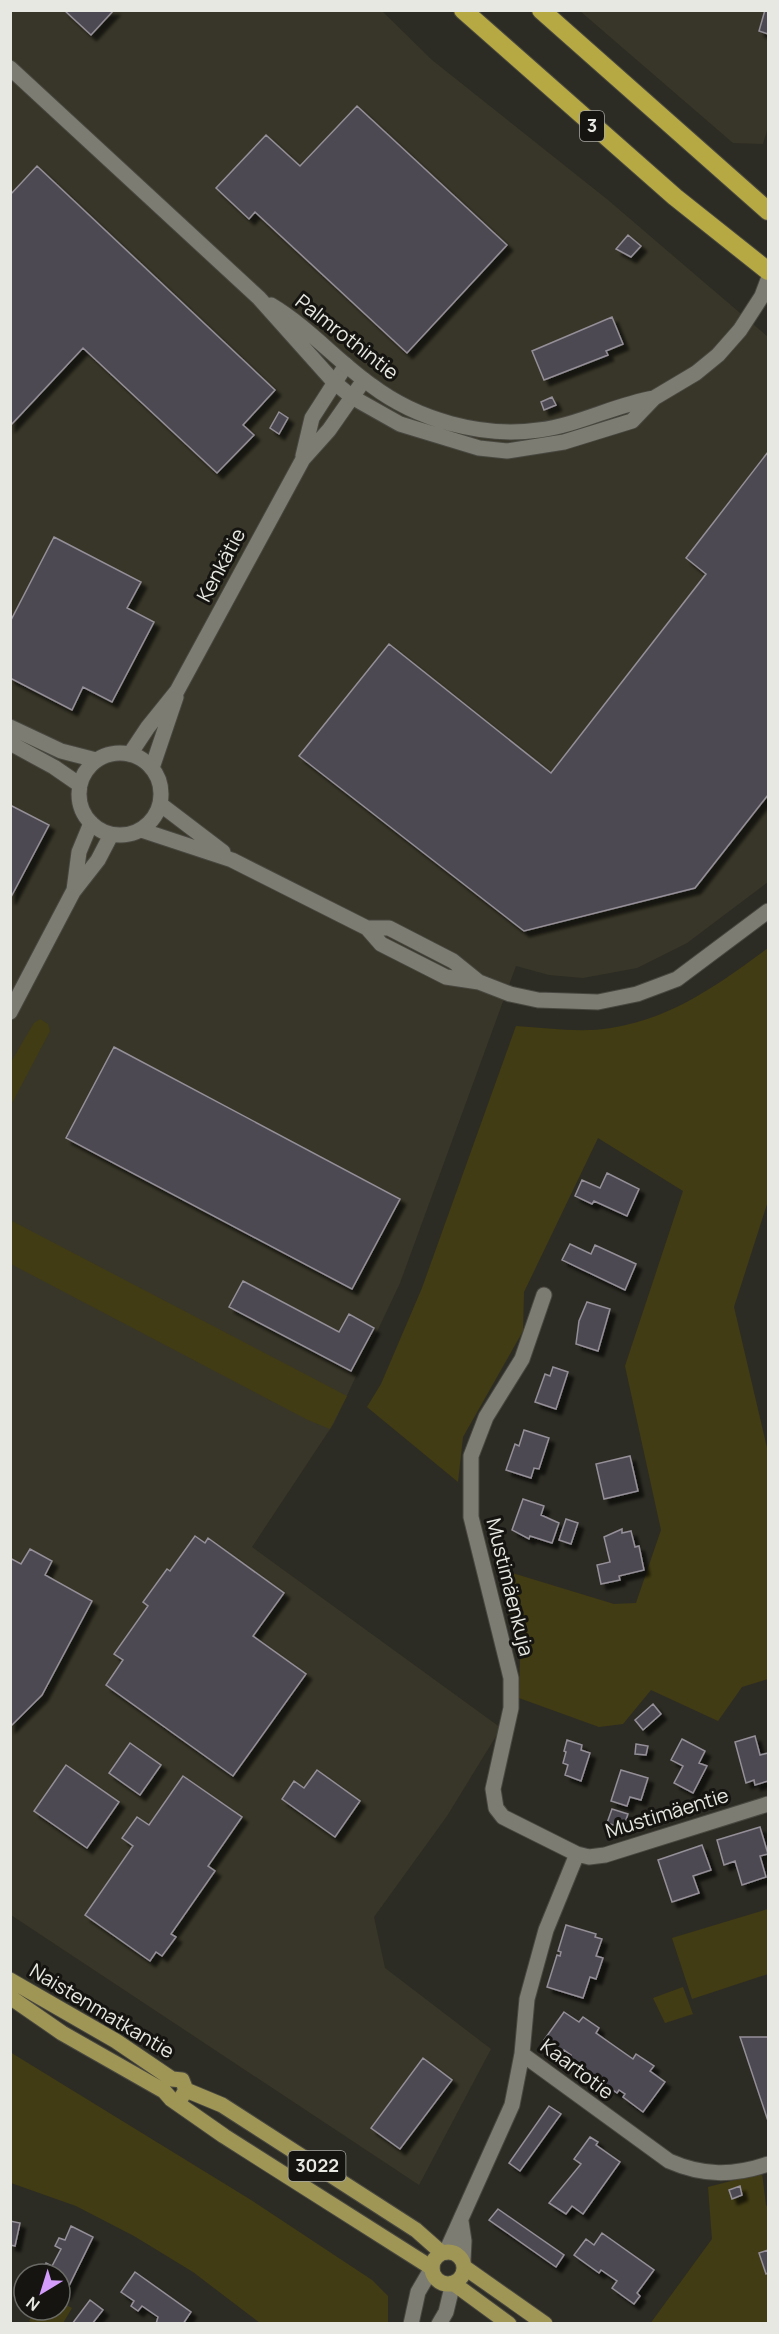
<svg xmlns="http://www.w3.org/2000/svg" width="779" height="2334" viewBox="0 0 779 2334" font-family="Manrope,sans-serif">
<defs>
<filter id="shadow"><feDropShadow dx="5.5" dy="5.5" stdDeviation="1.5" flood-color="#0009"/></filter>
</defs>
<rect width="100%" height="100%" fill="#2d2c24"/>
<path fill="#383628" d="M10 11H382L432 60 608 200 768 337V882L687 943 637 968 583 978 549 975 516 966 400 1283 334 1423 252 1547 501 1728 447 1816 374 1917 385 1968 491 2049 419 2185 11 1915Z
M580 11H768V127L763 144 733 143Z"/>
<path fill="#413c13" d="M768 948V1201L734 1307 768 1452V1679L742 1687 718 1721 651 1690 623 1724 599 1727 519 1698 520 1658 501 1585 509 1572 614 1604 636 1603 661 1530 625 1366 683 1191 598 1138 524 1292 523 1331 463 1437 458 1482 367 1407 381 1384 422 1288 516 1026C547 1028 580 1033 611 1028 673 1018 719 984 768 948Z
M40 1019 48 1024 50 1031 11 1105V1062L34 1023Z
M10 1220 347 1396 330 1429 308 1420 11 1264Z
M768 1909V1974L692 1999 672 1938Z
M683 1987 693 2014 665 2023 653 1998Z
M10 2052 251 2200 372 2280 388 2296V2323H260L193 2272 134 2236 76 2206 11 2183Z
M762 2173 766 2205 768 2208V2323L650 2324 712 2239 708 2187Z
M60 2302 72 2308 63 2323H34L29 2321 35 2310H60Z"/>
<path fill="#4e4a52" stroke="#948f98" stroke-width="1.5" filter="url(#shadow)" d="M64 10H114L91 35Z
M765 10H768V34L759 31Z
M357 106 507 245 407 353 255 212 249 219 216 188 266 135 300 166Z
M37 166 275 390 243 425 254 435 217 473 83 348 10 426V195Z
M628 235 641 246 631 257 616 249Z
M612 317 623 344 606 351 608 355 544 380 532 351Z
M552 397 556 405 544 410 541 402Z
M279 412 288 418 279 434 270 428Z
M768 452V795L695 888 524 931 299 756 389 644 551 773 706 574 686 558Z
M54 537 141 582 127 608 154 622 112 702 83 687 72 710 10 678V622Z
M10 805 49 825 10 899Z
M114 1047 400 1199 352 1289 66 1138Z
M607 1173 639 1189 627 1216 594 1201 592 1204 575 1196 582 1180 600 1188Z
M570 1244 591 1254 595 1245 636 1264 625 1290 562 1260Z
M243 1281 339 1332 349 1314 374 1328 351 1371 229 1307Z
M587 1302 610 1309 598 1351 576 1344 579 1321Z
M553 1367 568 1372 556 1409 535 1402 545 1374 550 1376Z
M524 1430 549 1438 539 1469 534 1468 531 1478 506 1470 515 1444 519 1446Z
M630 1456 638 1491 604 1499 596 1464Z
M523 1499 544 1506 541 1515 559 1523 552 1543 530 1536 529 1539 512 1530Z
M566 1519 578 1523 571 1544 559 1540Z
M622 1529V1533L631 1531 635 1547 639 1546 644 1570 619 1576 620 1580 601 1584 597 1565 610 1562 604 1537Z
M195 1536 205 1543 208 1538 284 1593 253 1636 306 1674 233 1776 106 1685 123 1660 114 1654 148 1606 143 1602 167 1569 170 1571Z
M30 1549 52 1561 45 1575 92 1601 42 1695 10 1727V1558L21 1564Z
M653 1704 661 1714 643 1730 635 1720Z
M755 1736 760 1755 768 1753V1781L755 1785 754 1780 746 1783 735 1742Z
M682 1739 705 1751 699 1763 707 1766 693 1793 674 1783 683 1766 671 1760Z
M567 1740 582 1745 581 1750 590 1753 581 1781 565 1775 568 1765 563 1763 566 1752 564 1751Z
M130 1743 161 1765 140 1795 109 1773Z
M636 1744 648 1746 646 1755 635 1754Z
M66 1765 119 1802 87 1848 34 1811Z
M317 1770 360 1801 335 1837 282 1799 294 1781 304 1788Z
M621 1770 648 1778 641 1800 630 1797 627 1806 611 1801Z
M183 1776 242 1817 208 1866 215 1871 171 1934 176 1937 162 1956 156 1952 150 1961 85 1915 133 1846 122 1838 137 1817 149 1825Z
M612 1809 628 1814 623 1828 607 1823Z
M760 1827 768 1854 760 1856 766 1877 742 1885 735 1861 724 1865 717 1840Z
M702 1845 711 1870 693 1876 699 1893 672 1902 658 1860Z
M566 1925 596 1934 595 1937 602 1939 596 1956 603 1958 596 1979 590 1977 583 1998 547 1987 557 1955 560 1956 561 1952 558 1951Z
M564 2012 579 2022 583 2017 599 2028 596 2033 633 2059 636 2054 654 2066 650 2071 665 2082 643 2112 623 2097 625 2094 619 2090 617 2093 568 2058 571 2055 564 2050 562 2053 544 2040Z
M740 2037H768V2121Z
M423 2058 452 2080 400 2149 371 2128Z
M549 2106 561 2114 520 2171 509 2163Z
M590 2137 598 2142 596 2145 620 2162 583 2214 572 2206 566 2214 549 2203 581 2164 574 2159Z
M740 2186 742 2195 732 2199 729 2190Z
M498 2209 564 2255 556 2267 489 2220Z
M10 2221 20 2223 15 2246 10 2245Z
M71 2226 93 2237 65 2294 60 2292V2274L42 2272 46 2263 52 2266 61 2249 55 2246 59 2238 65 2240Z
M602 2233 654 2270 637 2293 640 2296 634 2304 612 2288 617 2281 601 2270 599 2273 574 2255 586 2239 594 2245Z
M768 2250V2273L766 2274 759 2253Z
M135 2272 191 2312 183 2324H156L158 2317 142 2306 138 2311 131 2306 134 2301 121 2292Z
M90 2300 103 2310 92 2324H72Z"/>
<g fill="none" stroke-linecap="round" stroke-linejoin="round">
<defs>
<path id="minor" d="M303 456 312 418 346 365
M130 754 148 727 177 691 303 459 329 430 364 380
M152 768 176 697
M74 890 79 852 91 823
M10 1012 73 892 98 860 111 835
M544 1295 522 1359 486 1417 471 1456V1517L511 1678V1708L493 1789 496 1808 503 1817 577 1854 589 1857 605 1855 768 1804
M522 2054 669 2161C703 2176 733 2176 768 2164
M461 2221 464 2241 463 2261
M446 2252 512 2105 522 2054 527 1999 546 1930 577 1854
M411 2324 418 2292 432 2268
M439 2324 446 2312 453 2283"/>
<path id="tertiary" d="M10 68 259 298 334 382 352 397 400 424 479 448 507 451 564 442 632 421 654 398 696 373 718 355 740 330 762 296 768 280
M271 305C308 327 336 360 371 385 417 420 482 438 539 430 579 425 614 405 654 398"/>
<path id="secondary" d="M10 727 61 751 96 760
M10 743 54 767 80 785
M79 794a41 41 0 1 1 82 0a41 41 0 1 1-82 0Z
M160 804 223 852
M141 830 232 860 367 928H389L453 961 479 982
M367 928 381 944 446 977 479 982 510 994 538 1000 598 1002 637 994 677 979 768 911"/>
<path id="primary" d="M10 1980 116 2041 172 2079 182 2080 186 2090 181 2098
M10 1997 62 2033 164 2091 171 2099 224 2136 432 2268
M186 2090 222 2105 416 2230 442 2253
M432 2268a16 16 0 1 1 32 0a16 16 0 1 1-32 0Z
M464 2267 545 2324
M453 2283 509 2324"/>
<path id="motorway" d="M463 10 675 197 768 271
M541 10 768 211"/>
</defs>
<use href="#minor" stroke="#484740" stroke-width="17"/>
<use href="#tertiary" stroke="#484740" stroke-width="17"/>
<use href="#secondary" stroke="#484740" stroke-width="17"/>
<use href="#primary" stroke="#484740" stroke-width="17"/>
<use href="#motorway" stroke="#484740" stroke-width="20"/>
<use href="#minor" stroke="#7d7c72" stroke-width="15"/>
<use href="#tertiary" stroke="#7d7c72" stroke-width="15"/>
<use href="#secondary" stroke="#7d7c72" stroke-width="15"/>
<use href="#primary" stroke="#9f9655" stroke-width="15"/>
<use href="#motorway" stroke="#b6a842" stroke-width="18"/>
</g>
<g text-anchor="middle" stroke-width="6" stroke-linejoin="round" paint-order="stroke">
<g fill="#151411" stroke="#a9a8a3" stroke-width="1.5">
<rect x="580" y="111" width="24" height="30" rx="4.5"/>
<rect x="288.5" y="2151" width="57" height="30" rx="4.5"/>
</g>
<g font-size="18" font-weight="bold" fill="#e8e8e2">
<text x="592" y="132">3</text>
<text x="317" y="2172">3022</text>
</g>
<g font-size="20" fill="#e8e8e2" stroke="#151411">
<text transform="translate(347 337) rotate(38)" y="7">Palmrothintie</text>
<text transform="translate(221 565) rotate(-62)" y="7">Kenkätie</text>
<text transform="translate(510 1587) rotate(76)" y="7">Mustimäenkuja</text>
<text transform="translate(667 1813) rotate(-17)" y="7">Mustimäentie</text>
<text transform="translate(102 2011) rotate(31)" y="7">Naistenmatkantie</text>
<text transform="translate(577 2069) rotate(37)" y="7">Kaartotie</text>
</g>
</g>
<rect width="779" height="2334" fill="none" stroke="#e8e8e2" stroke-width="24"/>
<g transform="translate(42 2292) rotate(218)"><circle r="28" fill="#151411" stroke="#696965" stroke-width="1.5"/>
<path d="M0-4.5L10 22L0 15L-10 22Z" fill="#d39cfd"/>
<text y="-9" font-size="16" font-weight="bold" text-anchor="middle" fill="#e8e8e2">N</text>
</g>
</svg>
